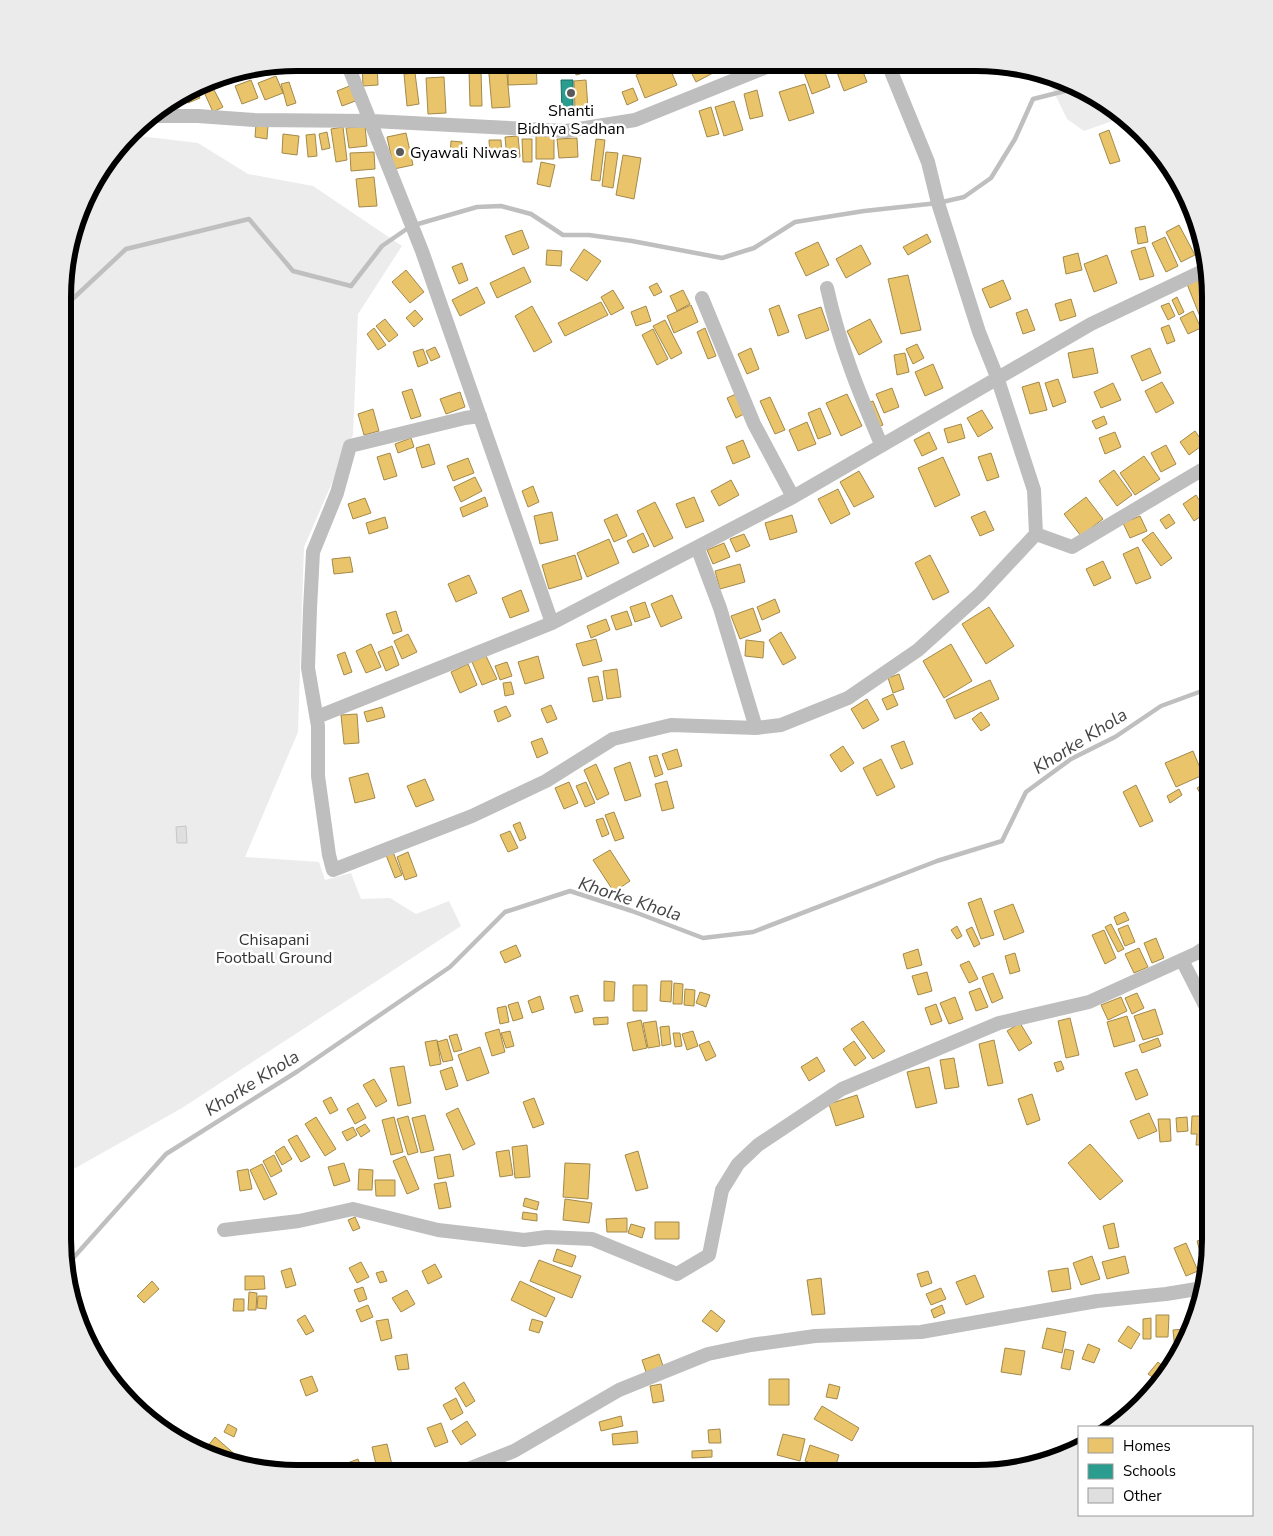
<svg xmlns="http://www.w3.org/2000/svg" width="1273" height="1536" viewBox="0 0 1273 1536" font-family="'Nunito Sans',sans-serif">
<rect width="100%" height="100%" fill="#fff"/>
<path fill="#ececec" d="M1048 80 1106 102 1121 118 1084 131 1067 119Z
M131 135 198 143 248 174 313 186 402 246 358 314 353 435 304 547 298 732 245 857 319 862 325 880 351 873 361 899 390 898 416 914 449 901 461 926 182 1108 63 1175 65 266 94 180Z"/>
<path fill="#e9c46a" stroke="#a3894a" d="M362 63H377L378 85 363 86Z
M488 63H506L510 107 492 108Z
M508 63H536L537 84 508 85Z
M585 63 587 72 576 75 573 65Z
M664 64H668L677 85 645 98 636 75Z
M687 64H709L713 73 696 82Z
M811 64H822L830 87 812 94 802 67Z
M844 64H860L867 82 844 91 835 67Z
M469 70H481L482 106H470Z
M415 73 419 104 407 106 404 74Z
M276 76 283 93 265 100 258 83Z
M444 77 446 113 428 114 426 78Z
M251 80 258 98 242 104 235 86Z
M586 80 588 109 575 110 574 81Z
M289 82 296 103 287 106 281 84Z
M805 84 814 113 789 121 779 92Z
M352 85 358 100 342 106 337 91Z
M213 88 223 107 213 112 204 92Z
M633 88 638 100 627 105 622 92Z
M196 90 200 98 188 103 185 96Z
M757 90 763 116 750 119 744 94Z
M734 101 743 130 724 136 715 107Z
M711 107 719 134 707 137 699 111Z
M256 124 268 125 267 139 255 137Z
M365 126 367 146 349 148 346 128Z
M343 127 347 160 336 162 331 129Z
M1109 130 1120 161 1110 164 1099 134Z
M327 132 330 148 322 150 319 134Z
M406 133 413 165 394 169 387 137Z
M283 134 299 136 297 155 282 153Z
M315 134 317 156 308 157 306 135Z
M536 134H554V159H536Z
M518 136 520 157 507 158 505 137Z
M577 138 578 157 559 158 557 139Z
M522 139H532V162H523Z
M596 139 605 140 600 181 591 180Z
M489 140H501L502 158 490 159Z
M451 141 462 142 461 157 450 156Z
M374 152 375 169 351 171 350 153Z
M606 152 618 153 613 188 602 186Z
M623 155 641 158 634 199 616 195Z
M541 162 555 165 550 187 537 184Z
M374 177 377 206 359 207 356 179Z
M1179 225 1195 255 1181 262 1166 232Z
M1145 226 1148 242 1138 244 1135 228Z
M522 230 529 248 513 255 505 236Z
M927 234 931 242 908 255 903 247Z
M1165 237 1178 266 1166 272 1152 243Z
M818 242 829 265 806 276 795 253Z
M861 245 871 264 846 278 836 259Z
M1145 247 1154 276 1140 280 1131 251Z
M584 249 601 261 587 281 570 270Z
M547 250 562 251 561 266 546 265Z
M1078 253 1082 270 1066 274 1063 257Z
M1107 255 1117 283 1094 292 1084 264Z
M462 263 468 280 459 284 452 267Z
M524 267 531 282 497 298 490 283Z
M406 270 424 292 410 303 392 282Z
M908 275 921 330 901 334 888 279Z
M1204 277 1209 288 1210 315 1201 319 1187 284Z
M1003 280 1011 299 990 308 982 289Z
M657 283 662 292 654 296 649 287Z
M477 287 485 303 460 316 452 300Z
M613 290 624 308 611 315 601 297Z
M683 290 690 304 677 311 670 296Z
M1177 297 1184 312 1179 315 1172 300Z
M1071 299 1076 316 1060 321 1055 304Z
M601 302 608 315 565 336 558 323Z
M1169 303 1175 316 1168 320 1161 306Z
M691 305 698 322 674 333 667 316Z
M779 305 789 332 778 336 769 309Z
M532 306 552 342 534 352 515 316Z
M646 306 651 321 636 326 631 312Z
M821 307 829 330 806 339 798 315Z
M1027 309 1035 330 1023 334 1016 313Z
M415 310 423 319 414 327 406 318Z
M1193 311 1201 328 1188 334 1180 318Z
M385 319 398 335 389 342 376 326Z
M870 319 882 342 859 355 847 331Z
M665 320 682 353 671 359 653 326Z
M1169 325 1175 341 1167 344 1161 328Z
M374 328 386 345 378 350 367 334Z
M705 328 716 356 708 359 697 332Z
M653 329 668 359 657 365 642 335Z
M917 344 924 358 913 364 906 349Z
M435 347 440 357 431 361 426 351Z
M751 348 759 369 747 374 738 354Z
M1093 348 1098 373 1073 378 1068 353Z
M1150 348 1161 373 1142 381 1131 356Z
M423 349 428 363 418 367 413 352Z
M905 353 909 372 897 375 894 355Z
M933 364 943 388 925 396 915 372Z
M1058 379 1066 402 1053 407 1045 383Z
M1039 382 1047 410 1030 414 1022 387Z
M1162 382 1174 403 1156 413 1145 391Z
M1113 383 1121 400 1101 408 1094 392Z
M892 388 899 407 884 413 876 394Z
M412 389 421 416 411 419 402 392Z
M460 392 465 407 446 414 440 399Z
M736 394 744 414 736 418 727 398Z
M847 394 862 426 841 436 826 403Z
M770 397 785 430 775 434 760 401Z
M873 401 883 425 876 428 866 404Z
M820 408 831 434 818 439 808 413Z
M373 409 379 431 364 435 358 414Z
M982 410 993 428 978 437 967 418Z
M1104 416 1107 424 1096 429 1092 421Z
M807 422 816 444 798 451 789 430Z
M961 424 965 438 948 443 944 429Z
M1195 431 1204 444 1189 455 1180 442Z
M929 432 937 449 922 456 914 440Z
M1115 432 1121 447 1105 454 1099 438Z
M411 438 414 447 398 453 395 444Z
M743 440 750 457 733 464 726 447Z
M429 444 435 464 422 468 416 448Z
M1166 445 1176 464 1161 472 1151 453Z
M390 453 397 476 384 480 377 457Z
M991 453 999 477 987 481 978 457Z
M1144 456 1160 479 1135 495 1120 473Z
M943 457 960 495 935 507 918 468Z
M468 458 474 473 453 481 447 466Z
M1114 470 1132 495 1117 506 1099 481Z
M859 471 874 497 854 507 840 482Z
M475 477 482 491 461 502 454 487Z
M731 480 739 495 719 506 711 491Z
M533 486 539 502 528 507 522 491Z
M838 489 850 514 831 524 818 499Z
M1210 489V509L1201 496Z
M1196 495 1207 512 1194 521 1183 504Z
M485 497 488 506 463 517 460 508Z
M694 497 704 521 686 528 676 504Z
M1086 497 1103 519 1081 536 1064 514Z
M365 498 371 513 353 519 348 504Z
M655 502 673 538 654 547 637 511Z
M985 511 994 530 980 536 971 517Z
M552 512 558 540 540 544 534 516Z
M617 514 627 536 614 542 604 520Z
M1169 514 1175 523 1166 529 1160 520Z
M792 515 797 532 770 540 765 523Z
M1140 516 1147 531 1130 538 1123 523Z
M385 517 388 528 369 534 366 523Z
M1153 532 1172 558 1161 566 1142 540Z
M643 533 649 546 633 553 627 541Z
M744 534 750 546 736 552 730 539Z
M609 539 619 563 587 577 577 553Z
M724 543 730 557 713 564 707 550Z
M1138 547 1151 578 1136 584 1123 554Z
M575 555 582 579 549 589 542 565Z
M930 555 949 592 933 600 915 563Z
M350 557 353 572 334 574 332 559Z
M1103 561 1111 578 1094 586 1086 569Z
M740 564 745 582 720 589 715 571Z
M469 575 477 593 456 602 448 584Z
M521 590 529 611 510 618 502 598Z
M672 595 682 618 661 627 651 604Z
M775 599 780 612 762 620 757 607Z
M645 602 650 617 635 622 630 607Z
M989 607 1014 646 986 664 962 624Z
M753 608 761 631 740 639 731 616Z
M396 611 402 631 393 634 386 614Z
M627 611 632 625 616 630 611 616Z
M606 619 610 630 591 638 587 626Z
M781 632 796 658 783 665 769 640Z
M408 634 417 652 402 659 394 641Z
M596 639 602 661 583 666 576 644Z
M746 640 764 642 763 658 745 656Z
M371 644 381 667 366 673 356 651Z
M951 644 972 681 944 698 923 661Z
M392 646 399 665 386 671 378 652Z
M345 652 352 672 344 675 337 655Z
M486 656 497 679 482 685 472 662Z
M538 656 544 678 525 684 518 662Z
M507 662 512 676 500 680 495 666Z
M468 664 477 685 460 693 451 672Z
M617 669 621 697 607 699 603 671Z
M899 674 904 689 893 693 888 678Z
M598 676 603 700 593 702 588 678Z
M990 680 999 699 955 719 946 700Z
M511 682 514 694 505 696 503 683Z
M893 694 898 705 887 710 882 699Z
M867 699 879 720 863 729 851 709Z
M551 705 557 719 547 723 541 709Z
M506 706 511 716 498 722 494 711Z
M382 707 385 717 367 722 364 712Z
M981 712 990 725 981 731 972 719Z
M357 714 359 743 344 744 341 715Z
M542 738 548 753 537 758 531 742Z
M904 741 913 764 901 769 891 746Z
M843 746 854 763 841 772 830 755Z
M677 749 682 766 668 770 662 754Z
M1193 751 1203 775 1176 787 1165 763Z
M657 755 663 774 655 777 649 757Z
M881 759 895 787 877 796 863 768Z
M630 762 641 796 625 801 614 768Z
M596 764 609 794 597 800 584 770Z
M368 773 375 798 355 803 349 778Z
M425 779 434 800 416 807 407 786Z
M1210 780V807L1209 808 1197 788Z
M667 781 674 808 662 811 655 784Z
M569 782 578 803 564 809 555 788Z
M586 782 595 803 585 807 576 786Z
M1136 785 1153 821 1140 827 1123 792Z
M1179 789 1182 795 1170 803 1167 796Z
M614 812 624 838 615 841 605 815Z
M603 818 609 834 602 837 596 820Z
M520 822 526 838 520 841 513 825Z
M510 831 518 848 508 852 500 835Z
M610 850 630 881 614 892 593 860Z
M393 852 402 875 395 878 386 855Z
M408 852 417 876 405 880 397 857Z
M981 898 994 935 981 939 968 903Z
M1013 904 1024 932 1004 940 994 911Z
M1125 912 1129 920 1117 925 1114 917Z
M1111 924 1124 949 1118 952 1105 927Z
M1128 925 1135 942 1125 946 1118 929Z
M957 926 962 936 957 939 951 930Z
M972 927 980 944 974 947 966 930Z
M1104 930 1116 958 1105 964 1092 935Z
M1156 938 1164 958 1152 963 1144 943Z
M516 945 521 956 505 963 500 952Z
M1139 948 1148 967 1134 973 1125 954Z
M918 949 922 965 907 969 903 954Z
M1015 953 1020 971 1010 974 1005 956Z
M969 961 978 979 969 983 960 965Z
M927 972 932 991 918 995 912 976Z
M993 973 1003 998 992 1003 982 977Z
M604 981 615 982 614 1001H604Z
M661 981H672L671 1002 660 1001Z
M674 983 683 984 682 1004H673Z
M633 985H647V1011H633Z
M980 988 988 1007 976 1011 969 992Z
M685 989 695 990 694 1006 684 1005Z
M700 992 710 995 706 1007 696 1003Z
M1137 993 1144 1008 1132 1014 1125 998Z
M578 995 583 1011 575 1013 570 997Z
M540 996 544 1009 532 1013 528 1001Z
M955 997 963 1019 949 1024 940 1003Z
M1121 997 1127 1011 1108 1020 1101 1005Z
M518 1002 523 1018 513 1021 508 1005Z
M936 1004 942 1021 931 1025 925 1008Z
M506 1006 509 1022 500 1024 497 1008Z
M1155 1009 1163 1034 1143 1040 1134 1016Z
M1127 1016 1135 1041 1114 1047 1107 1022Z
M608 1017V1024L594 1025 593 1018Z
M1070 1018 1079 1055 1066 1058 1058 1021Z
M641 1020 647 1048 633 1051 627 1023Z
M656 1021 660 1046 648 1048 643 1023Z
M863 1021 885 1051 873 1059 851 1029Z
M1020 1023 1032 1043 1019 1051 1007 1031Z
M669 1026 671 1044 662 1046 660 1027Z
M499 1029 505 1052 492 1056 485 1033Z
M510 1031 514 1046 506 1048 501 1033Z
M693 1031 698 1046 687 1050 682 1034Z
M673 1033H680L682 1046 675 1047Z
M457 1034 462 1050 454 1052 449 1036Z
M1158 1038 1161 1046 1142 1053 1139 1045Z
M447 1039 453 1060 443 1062 437 1042Z
M437 1040 441 1064 430 1066 425 1042Z
M994 1040 1003 1083 988 1086 979 1044Z
M709 1041 716 1056 706 1061 699 1045Z
M854 1041 866 1058 855 1066 843 1049Z
M480 1047 489 1073 467 1081 458 1055Z
M817 1057 825 1071 809 1081 801 1067Z
M954 1058 959 1087 945 1089 940 1060Z
M1061 1061 1064 1069 1057 1072 1054 1063Z
M404 1066 411 1103 398 1106 390 1068Z
M452 1067 458 1086 446 1090 440 1071Z
M929 1067 937 1103 916 1108 907 1072Z
M1137 1069 1148 1095 1136 1100 1125 1073Z
M374 1079 387 1101 376 1107 363 1085Z
M1032 1094 1040 1120 1027 1125 1018 1099Z
M857 1095 864 1117 836 1126 829 1104Z
M331 1097 338 1110 330 1114 323 1101Z
M534 1098 544 1124 533 1128 523 1102Z
M358 1103 366 1118 355 1124 347 1109Z
M458 1108 475 1144 463 1150 446 1114Z
M1149 1113 1157 1131 1138 1139 1130 1121Z
M425 1115 434 1150 421 1153 412 1118Z
M408 1116 418 1152 408 1155 397 1119Z
M1192 1116H1210V1145H1196L1197 1134H1191Z
M316 1117 336 1149 325 1156 305 1124Z
M394 1117 403 1152 391 1155 382 1120Z
M1187 1117 1188 1131 1177 1132 1176 1118Z
M1158 1119H1170L1171 1141 1160 1142Z
M365 1124 370 1131 361 1137 356 1129Z
M353 1127 357 1135 347 1141 342 1132Z
M297 1135 310 1157 301 1162 288 1140Z
M1090 1144 1123 1181 1100 1200 1068 1163Z
M527 1145 530 1177 515 1178 512 1147Z
M284 1146 292 1159 282 1165 275 1152Z
M509 1150 513 1175 500 1177 496 1152Z
M638 1151 648 1188 636 1191 625 1155Z
M450 1154 454 1176 438 1179 434 1157Z
M274 1155 282 1171 271 1177 263 1161Z
M405 1156 419 1189 407 1194 393 1161Z
M344 1163 350 1181 334 1186 328 1167Z
M565 1163 590 1164 588 1199 563 1197Z
M262 1164 277 1194 264 1200 250 1170Z
M248 1169 252 1189 240 1191 237 1171Z
M359 1169 373 1170 372 1190H358Z
M375 1180H395V1196H376Z
M446 1182 451 1207 439 1209 434 1184Z
M525 1198 539 1202 537 1210 523 1206Z
M565 1199 592 1203 589 1223 563 1220Z
M523 1212 537 1214V1221L522 1219Z
M355 1217 360 1228 353 1231 348 1220Z
M627 1218V1232H607L606 1219Z
M655 1222H679V1239H655Z
M1114 1223 1119 1247 1109 1249 1103 1226Z
M631 1224 645 1228 642 1238 628 1233Z
M1210 1237 1209 1261 1203 1263 1197 1241Z
M1186 1243 1198 1271 1186 1276 1174 1248Z
M557 1249 576 1256 572 1267 553 1261Z
M1092 1256 1100 1279 1081 1285 1073 1263Z
M1125 1256 1129 1273 1107 1279 1102 1262Z
M539 1260 581 1276 572 1298 530 1281Z
M361 1262 369 1277 357 1283 349 1268Z
M435 1264 442 1277 428 1284 422 1271Z
M291 1268 296 1285 286 1288 281 1271Z
M1068 1268 1071 1289 1052 1292 1048 1271Z
M383 1271 387 1281 380 1283 376 1273Z
M928 1271 932 1283 921 1287 917 1274Z
M975 1275 984 1297 966 1305 956 1282Z
M245 1276H264L265 1289 245 1290Z
M821 1278 825 1314 812 1315 807 1280Z
M152 1281 159 1289 144 1303 137 1296Z
M520 1281 555 1298 546 1317 511 1300Z
M363 1287 367 1299 359 1302 354 1290Z
M941 1288 946 1299 931 1305 926 1294Z
M407 1290 415 1304 401 1312 392 1298Z
M249 1292 257 1293 256 1310H248Z
M258 1296H267L266 1309 257 1308Z
M234 1299H244V1311H233Z
M368 1305 373 1317 361 1322 356 1310Z
M942 1305 945 1313 934 1318 931 1310Z
M711 1310 725 1321 717 1332 702 1321Z
M305 1315 314 1331 306 1335 297 1320Z
M1156 1315H1169L1168 1337H1156Z
M1151 1318V1339H1143V1319Z
M388 1319 392 1338 381 1341 376 1321Z
M532 1319 543 1322 539 1333 529 1330Z
M1128 1326 1140 1334 1131 1349 1118 1341Z
M1047 1328 1066 1332 1062 1353 1042 1348Z
M1184 1329 1185 1341 1181 1349 1175 1350 1173 1330Z
M1088 1344 1100 1349 1094 1363 1082 1359Z
M1005 1348 1025 1351 1021 1375 1001 1372Z
M1065 1349 1074 1351 1070 1370 1061 1368Z
M407 1354 409 1369 398 1370 395 1356Z
M659 1354 663 1366 646 1372 642 1360Z
M1158 1362 1168 1371 1158 1381 1148 1374Z
M312 1376 318 1391 306 1396 300 1380Z
M769 1379H789V1405H769Z
M464 1382 475 1401 466 1407 455 1388Z
M661 1384 664 1401 653 1403 650 1386Z
M829 1384 840 1387 837 1399 826 1397Z
M456 1398 463 1413 451 1420 443 1405Z
M822 1406 859 1428 852 1441 814 1419Z
M621 1416 623 1426 601 1431 599 1422Z
M467 1421 476 1435 461 1445 452 1431Z
M441 1423 448 1442 435 1447 427 1428Z
M228 1424 237 1429 234 1437 224 1432Z
M720 1429 721 1443H709L708 1430Z
M637 1431 638 1443 613 1445 612 1434Z
M783 1434 805 1439 800 1461 777 1455Z
M215 1437 238 1457 233 1463 222 1461 203 1452Z
M387 1444 394 1473H378L372 1447Z
M810 1445 839 1455 834 1471 805 1461Z
M712 1450V1457L692 1458V1451Z
M358 1459 363 1473H348L345 1464Z"/>
<path fill="#2a9d8f" stroke="#1d6e64" d="M561 80H573V113H562Z"/>
<g fill="none" stroke-linecap="round" stroke-linejoin="round">
<path stroke="#bfbfbf" stroke-width="4.5" d="M64 307 126 249 249 219 293 271 351 286 382 246 411 226 477 207 501 206 531 214 563 235H589L632 241 722 258 754 248 795 222 864 211 938 203 964 197 991 178 1015 139 1033 99 1073 89
M66 1266 166 1154 298 1071 450 967 505 912 570 891 632 911 703 938 753 932 937 861 1002 841 1026 792 1071 759 1115 737 1161 706 1210 688"/>
</g>
<path fill="#dfdfdf" stroke="#c7c7c7" d="M186 826 187 843H177L176 827Z"/>
<g fill="none" stroke-linecap="round" stroke-linejoin="round">
<path stroke="#bebebe" stroke-width="14" d="M347 63 422 251 552 623
M888 64 928 162 938 203 979 332 997 377 1034 490 1036 534
M151 116H198L254 120 372 121 566 131 635 120 774 64
M827 288C839 343 859 393 881 444
M702 298 754 424 793 497
M480 416 465 418 350 446 337 493 313 552 310 609 308 668 318 726V776L329 855 333 870 472 816 546 781 613 739 671 725 756 728 781 725 848 698 918 650 980 594 1036 534 1072 547 1210 465
M697 547 720 608 756 728
M317 717 552 623 793 497 1091 324 1207 269
M1182 960 1210 1015
M224 1230 299 1221 353 1209 438 1230 524 1240 547 1237 592 1239 677 1274 709 1255 722 1190 738 1164 758 1145 842 1089 999 1023 1089 1002 1197 953 1210 944
M458 1473 514 1451 619 1390 708 1354 751 1345 815 1336 921 1332 1097 1301 1166 1294 1203 1288"/>
</g>
<g fill="#595959" stroke="#fff" stroke-width="2">
<circle cx="571" cy="93" r="5"/>
<circle cx="400" cy="152" r="5"/>
</g>
<g text-anchor="middle" stroke-width="5" stroke-linejoin="round" paint-order="stroke">
<g font-size="16" fill="#000" stroke="#fff">
<text x="571" y="116">Shanti<tspan x="571" dy="18">Bidhya Sadhan</tspan></text>
<text x="410" y="158" text-anchor="start">Gyawali Niwas</text>
</g>
<g font-size="16" fill="#333" stroke="#fff">
<text x="274" y="945">Chisapani<tspan x="274" dy="18">Football Ground</tspan></text>
</g>
<g font-size="18" font-style="italic" fill="#444" stroke="#fff">
<text transform="translate(1080 741) rotate(-32)" y="6">Khorke Khola</text>
<text transform="translate(630 899) rotate(18)" y="6">Khorke Khola</text>
<text transform="translate(252 1083) rotate(-32)" y="6">Khorke Khola</text>
</g>
</g>
<path d="M0 0H1273V1536H0ZM297 71H976A226 226 0 0 1 1202 297V1239A226 226 0 0 1 976 1465H297A226 226 0 0 1 71 1239V297A226 226 0 0 1 297 71Z" fill="#ebebeb" fill-rule="evenodd"/>
<path fill="none" stroke="#000" stroke-width="6" d="M297 71H976A226 226 0 0 1 1202 297V1239A226 226 0 0 1 976 1465H297A226 226 0 0 1 71 1239V297A226 226 0 0 1 297 71Z"/>
<rect x="1078" y="1426" width="175" height="90" fill="#ffffff" stroke="#999999"/>
<rect x="1088" y="1438" width="25" height="15" fill="#e9c46a" stroke="#999999"/>
<text x="1123" y="1451" font-size="15" fill="#000000">Homes</text>
<rect x="1088" y="1464" width="25" height="15" fill="#2a9d8f" stroke="#999999"/>
<text x="1123" y="1476" font-size="15" fill="#000000">Schools</text>
<rect x="1088" y="1488" width="25" height="15" fill="#dfdfdf" stroke="#999999"/>
<text x="1123" y="1501" font-size="15" fill="#000000">Other</text>
</svg>
